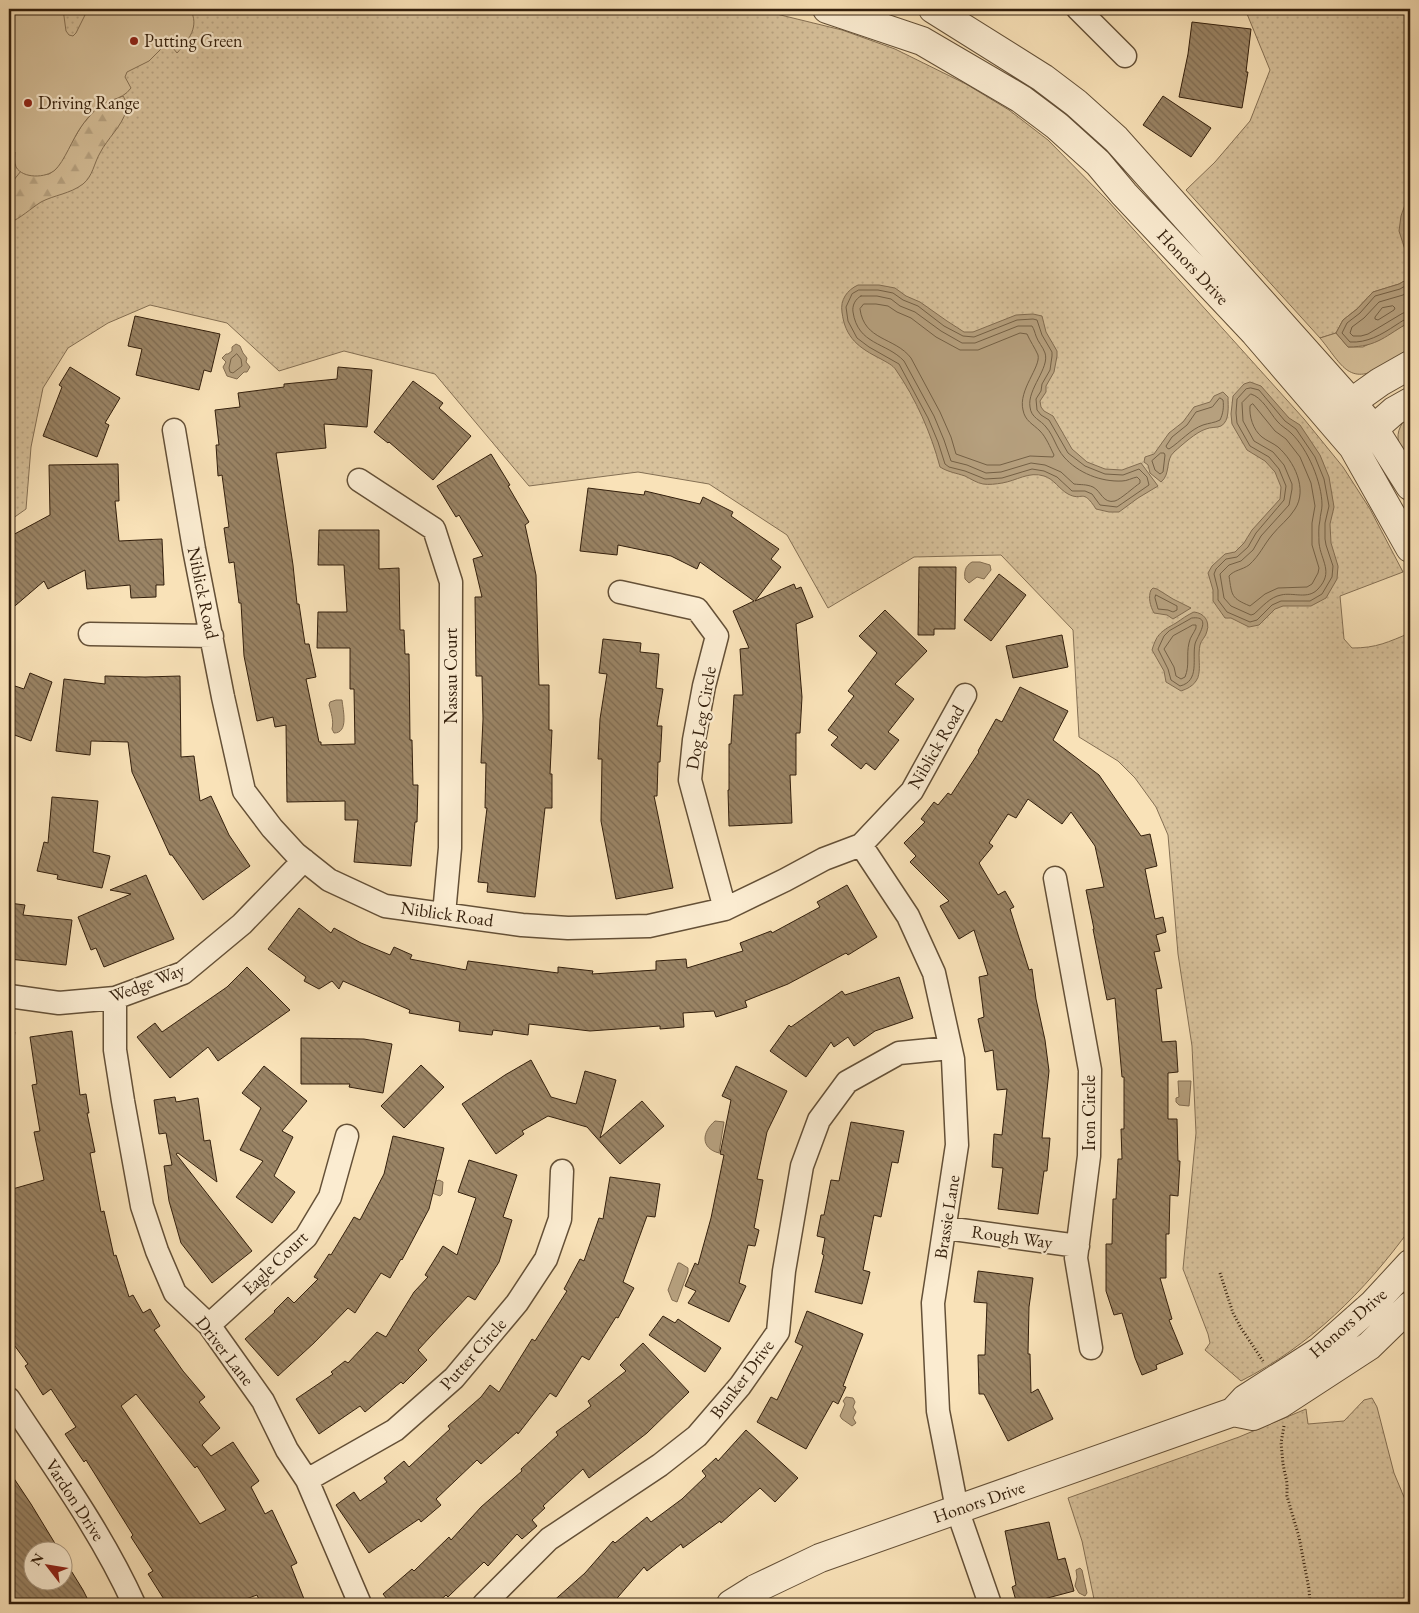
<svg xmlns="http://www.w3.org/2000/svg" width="1419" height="1613" viewBox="0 0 1419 1613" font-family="'EB Garamond',serif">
<defs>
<pattern id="grass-dots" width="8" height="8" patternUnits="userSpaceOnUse" patternTransform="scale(1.25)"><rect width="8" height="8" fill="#d7c19b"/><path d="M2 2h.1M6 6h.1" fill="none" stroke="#b9a584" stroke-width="1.8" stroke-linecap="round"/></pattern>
<pattern id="forest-firs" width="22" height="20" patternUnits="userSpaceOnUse" patternTransform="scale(1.25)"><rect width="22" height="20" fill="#d7c19b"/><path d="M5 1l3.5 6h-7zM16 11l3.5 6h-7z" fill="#b9a584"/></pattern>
<pattern id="building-back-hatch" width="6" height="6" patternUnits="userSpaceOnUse" patternTransform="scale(1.25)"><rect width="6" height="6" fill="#9a8465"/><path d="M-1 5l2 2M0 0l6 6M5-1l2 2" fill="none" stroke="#7e6b52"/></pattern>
</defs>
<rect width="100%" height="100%" fill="#f9e2b8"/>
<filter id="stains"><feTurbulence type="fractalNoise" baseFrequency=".004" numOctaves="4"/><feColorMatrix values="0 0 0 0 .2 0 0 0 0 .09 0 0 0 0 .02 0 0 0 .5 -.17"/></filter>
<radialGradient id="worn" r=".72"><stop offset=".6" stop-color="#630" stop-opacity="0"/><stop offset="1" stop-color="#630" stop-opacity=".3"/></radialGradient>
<path fill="url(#grass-dots)" stroke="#857054" d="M9 9H756L842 30 895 49 966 84 1009 110 1048 140 1108 201 1304 419 1343 467 1370 509 1403 572 1340 596 1344 639 1352 648C1377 648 1388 642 1410 633V1229C1365 1291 1310 1346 1241 1381L1205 1350 1210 1343 1208 1334 1183 1269 1196 1133 1192 1046 1178 954 1168 835 1156 807 1135 778 1118 761 1079 737 1073 630 1001 555 914 557 828 608 787 535 709 484 638 472 529 486 435 374 344 351 279 371 227 323 150 305 108 323 68 348 43 388 31 447 26 509 9 521Z
M1245 9H1410V196L1406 202V249L1410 265 1408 279 1399 284 1373 292 1357 309 1343 320 1336 333 1320 338 1186 190 1215 162 1250 121 1270 70Z
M1372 1398 1377 1407 1394 1473 1409 1509 1410 1604H1095L1082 1541 1068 1498 1239 1437 1306 1409 1308 1424 1344 1421 1364 1400Z"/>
<path fill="url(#forest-firs)" stroke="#857054" d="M123 96C126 101 127 104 126 111 122 126 107 139 100 153 94 163 93 176 83 184 70 194 54 195 41 202 30 209 21 218 9 223V186L21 171 28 174H49L56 169 82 125 95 110 101 104Z"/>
<path fill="#d7c19b" stroke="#857054" d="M9 9H63L66 31 69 35 73 36 76 33 88 9H190C200 26 189 40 177 53L169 43H167L149 61 127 72 125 77 131 88C121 102 106 98 96 109 90 115 85 121 81 127 73 138 64 162 55 170 46 178 23 179 16 167 14 162 15 156 15 152L9 153Z
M1410 322V349C1402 354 1395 359 1387 364 1349 388 1343 366 1320 338L1336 333 1348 347H1363Z
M1410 414V460C1407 454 1401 448 1399 443 1395 432 1403 420 1410 414Z"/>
<path fill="#b6a07e" stroke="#826c50" d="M1410 196V265L1399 231 1401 216 1406 202Z
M1410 271V322C1386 335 1378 347 1348 347L1336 333 1343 320 1357 309 1373 292 1399 284 1408 279Z
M858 285H879L895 288 906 296 920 302 947 321 964 332H973L1016 315 1033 314 1042 316 1046 332 1057 351V356L1054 372 1046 386V392L1040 401 1041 407 1044 411 1053 416 1072 449 1087 462 1105 469 1122 470 1141 463 1158 486 1138 498 1119 512H1109L1096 509C1082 487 1083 502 1068 494 1059 489 1054 479 1044 476 1029 471 1016 481 1002 483 997 484 988 485 983 484 977 483 971 479 965 476 956 473 948 472 940 467 931 433 916 399 896 370 893 365 886 362 881 359 859 348 845 338 842 312 840 300 847 290 858 285Z
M236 344 240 346 243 353 247 358 246 362 250 367 247 372H244L237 379 227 376 223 367 226 362 222 358 226 354H228L232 351V347Z
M1250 382 1261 386 1289 418 1300 425 1320 455 1329 477 1334 507 1330 524 1331 543 1338 566 1337 579 1326 598 1311 606H1283L1275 609 1259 625 1249 627 1231 618H1225L1213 601V590L1208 573 1212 566 1225 554 1235 552 1244 543 1252 530 1280 499 1281 487 1275 472 1265 461 1247 450 1232 424 1231 414 1233 396 1244 384Z
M1223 392 1228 397C1228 406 1230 421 1221 426 1216 428 1210 427 1206 429 1196 432 1182 445 1174 452 1165 460 1171 474 1161 482L1150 473 1148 465 1144 462 1145 457 1154 454 1169 433 1183 422 1194 407 1210 402 1214 396Z
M972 562H980L990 565 991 570 984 579 977 577 969 583 965 579C964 572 965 566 972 562Z
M1153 588 1157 589 1173 599 1191 608 1173 619 1167 615 1154 613C1150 606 1148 597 1151 590Z
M1194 612C1204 613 1210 621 1207 631 1206 637 1201 640 1200 645 1196 664 1208 682 1181 691L1166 682 1164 671 1152 650C1157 633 1162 631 1176 623 1182 619 1187 615 1194 612Z
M336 700H342C343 710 349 733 334 733L332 729C334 721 331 712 329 705L330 702Z
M9 1031 15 1032 11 1059H9Z
M1178 1081H1191L1189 1106 1179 1105 1176 1102V1098L1179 1097Z
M715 1121 724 1122 719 1153C700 1148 702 1132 715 1121Z
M439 1180 443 1182 442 1194 440 1196 416 1187Z
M678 1263H680L688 1268V1272L677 1302 672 1300 668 1290Z
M846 1397 853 1398 855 1402 853 1407 856 1412 853 1418 856 1423 852 1426 842 1419 840 1416 845 1404 843 1401Z
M1080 1568 1082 1570 1087 1593 1085 1596 1079 1593 1075 1586 1077 1577 1076 1570Z"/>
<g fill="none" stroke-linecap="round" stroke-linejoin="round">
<path stroke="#746045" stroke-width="1" d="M1410 283 1400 289 1375 296 1360 313 1347 323 1342 333 1350 342C1367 343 1381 335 1396 325 1401 322 1404 319 1410 318
M859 290H878L893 293 903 300 918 306 944 326 963 336 974 337 1017 320 1033 319 1037 320 1042 335 1052 352V356L1050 370 1042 384 1041 391 1036 399 1037 410 1041 415 1049 420 1068 453 1085 466 1105 474 1123 475 1139 469 1147 477 1149 485 1117 507 1100 505 1092 494 1085 491H1072L1057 477 1044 471 1032 469 1002 478 985 479 965 471 949 467 945 464 938 442 928 418 899 364 869 347 857 338 848 321 846 307 852 294Z
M1410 290 1403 295 1379 302 1364 318 1352 327 1350 333 1353 336H1361L1368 334 1403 313 1410 312
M861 296H877L891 299 900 306 915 312 941 331 962 343H975L1018 326H1032C1034 329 1035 333 1036 336 1038 342 1043 347 1045 353 1050 368 1027 389 1030 407 1031 418 1041 420 1046 427 1054 436 1056 448 1064 457 1078 473 1101 482 1122 481 1127 481 1132 478 1137 477L1140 480V483C1134 487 1121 499 1115 501 1103 504 1101 491 1093 487 1086 484 1081 485 1074 484L1061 472 1045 465 1031 463 1001 472 986 473 967 465 951 461 944 440 934 416 904 361C886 342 858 345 853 312 852 306 855 299 861 296Z
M864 304H876L888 306 897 312 911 318 936 337 960 350H978L1020 333 1027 334C1030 341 1035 348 1038 355 1041 367 1018 390 1023 410 1025 421 1033 424 1040 431 1046 437 1050 447 1054 455L1053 457 1030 456 1000 465H987L956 454 951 437 940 412 911 358C895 337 864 341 860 309Z
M1393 306 1395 308 1394 310 1378 320 1375 319V317L1382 308Z
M237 354 241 359 242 366 233 373 230 372 229 368 231 359Z
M1251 388 1259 390 1285 421 1296 429 1315 457 1324 479 1329 506 1325 523V539L1326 545 1333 566 1332 577 1322 594 1310 601H1281L1272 605 1257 620 1250 622 1227 612 1218 600V590L1214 574 1216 569 1226 559 1237 557 1248 547 1256 533 1284 500 1286 486 1279 469 1269 457 1250 446 1237 423 1236 413 1237 399 1246 389Z
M1251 394C1262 397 1270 413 1277 421 1281 426 1287 429 1291 433 1308 449 1322 483 1322 505 1322 510 1320 516 1320 520 1318 528 1319 536 1319 543 1321 561 1334 572 1318 589 1308 600 1293 592 1281 595 1270 597 1262 607 1254 614L1251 615 1231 606 1224 598 1220 574 1229 565 1241 561 1253 550 1261 536 1289 505 1292 489V484L1284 465 1273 452 1254 441 1243 421 1242 403Z
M1220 398 1223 400C1224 407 1223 414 1220 420 1214 423 1209 423 1203 425 1191 429 1180 442 1169 449L1167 448 1166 446 1172 437 1187 425 1196 412 1212 407Z
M1253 404 1275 431 1286 439 1300 457 1311 483 1315 506 1312 523V545L1319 568 1318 573 1312 584 1307 587 1278 588 1265 594 1250 606C1231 598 1232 596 1229 576 1234 570 1242 570 1249 565 1260 555 1263 546 1272 535 1279 526 1289 519 1295 509 1308 489 1294 461 1278 447 1273 443 1267 441 1262 437 1253 430 1249 416 1250 406Z
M1161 453H1164L1165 455 1163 472 1160 474 1155 470 1152 461Z
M1156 595 1177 606V610L1173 612 1168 610 1158 609 1155 598Z
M1192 618C1214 615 1196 638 1195 644 1192 659 1200 681 1180 686L1171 680 1168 669 1158 649 1164 636 1169 631Z
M1193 625H1196V628C1194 633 1190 637 1189 643 1186 655 1190 665 1185 677L1181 679 1176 676 1174 667 1164 649 1173 636Z"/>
</g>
<path fill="url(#building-back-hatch)" stroke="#331f0c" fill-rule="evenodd" d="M1192 22 1251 29 1246 72H1248L1242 108 1179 97 1188 54Z
M1163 96 1211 128 1191 157 1143 125Z
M135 316 220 334 211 372 204 370 199 390 136 375 142 349 128 346Z
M70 367 120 398 105 423 109 425 97 457 43 436 62 387 59 385Z
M338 367 372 370 367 427 324 424 326 448 276 453 293 565 297 604H299L305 644H309L316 677 306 679 319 742H321V745L355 744 354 689H350V648H317L318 612H347L344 565H318L319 530H379V569L399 568 400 630H404L405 654H409L410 740H412L413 785H418L417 822H415L411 866 354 862 358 820H345V801L287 802 286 725 275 727 273 717 257 721 244 656 241 603H239L234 562 229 563 224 528 229 527 222 475 218 476 216 445H219L215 410 240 407 238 393 284 387V384L337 379Z
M413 381 443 403 439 408 471 436 433 480 389 442 388 443 374 432Z
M491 454 510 485 508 486 529 522 525 525 536 575 539 685H549V730H552L550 774H552V808H545L535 897 487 892 488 883 478 882 487 808H485L486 763H481L483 719 482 676H476L475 597H482L473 559 483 556 459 515 456 517 437 486Z
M118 464 119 501H115L119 541 162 539 164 585H156V597L131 598 130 585 87 589 85 570 48 589 44 581 9 611V537L50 515 49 465Z
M588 488 644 495 645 491 700 504 703 497 733 512 731 516 779 549 771 559 781 567 755 601 794 584 796 589 801 587 813 617 796 624 802 697 800 733H796V775H790L792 823 729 826 728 790H729V744H731L734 695H743L740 649 749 648 733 611 754 601 700 562 697 569 671 556 618 545 617 555 580 551Z
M919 567H956L955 629H934V635H918Z
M999 574 1026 595 991 641 964 620Z
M885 610 927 651 895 684 914 699 888 732 899 740 875 770 866 763 861 769 831 745 838 737 828 730 854 696 848 691 877 653 859 636Z
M1062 635 1068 667 1013 678 1006 646Z
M603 639 641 643 640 652 659 654 656 688 663 689 657 726H662L660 762H658L657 796H654L673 888 616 899 601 821 602 759H598L600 719 607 674 599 673Z
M30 673 52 682 31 741 9 733V702L15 686 24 689Z
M105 676 145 677 180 676 181 757 194 756 200 801 211 796 229 835 250 866 203 900 172 855H170L132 772 128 742 91 741 90 755 56 751 64 679 105 684Z
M1020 687 1068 711 1053 740 1099 775 1141 836 1150 834 1157 866 1145 869 1155 919 1163 917 1166 932 1156 935 1160 951 1154 952 1162 988 1156 989 1162 1042 1176 1041 1178 1072 1168 1073V1119H1177L1178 1161H1180L1178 1196 1170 1195 1169 1234H1166V1278H1160L1172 1319 1169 1320 1183 1354 1156 1365 1157 1369 1142 1375 1135 1358 1122 1313 1114 1315 1106 1291V1244H1112L1113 1199H1116L1118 1159H1122L1121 1129H1124V1077H1122L1115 998 1107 1000 1093 929H1094L1086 890 1104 887 1095 846 1071 812 1062 824 1028 799 1016 818 1008 814 989 843 993 846 979 863 998 895 1005 891 1014 907 1010 909 1029 970 1032 969 1036 999 1045 1040 1049 1071 1042 1138H1050L1047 1171H1044L1038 1214 998 1209 1003 1168 992 1167 994 1134 1002 1135 1007 1089 997 1090 993 1050 985 1052 978 1019 984 1017 979 977 988 975 974 930 959 939 940 906 949 901 910 862 916 856 904 843 925 822 921 819 934 802 938 805 948 793 951 795 979 752 978 751 996 719 1002 722Z
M52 797 98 801 93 852 110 856 102 888 57 879 58 875 37 871 44 842 48 843Z
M146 875 174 939 104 967 96 948 91 950 78 917 131 894 110 890Z
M847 885 877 937 848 955 846 953 788 984 745 1001 747 1007 716 1017 714 1011 683 1013 684 1027 660 1029V1026L590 1031 529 1024 528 1035 493 1030 492 1035 459 1031 460 1022 409 1013 410 1010 343 981 339 989 332 981 319 989 304 981 306 977 268 949 299 908 331 933 334 928 361 943 390 955 394 947 412 955 410 959 466 970 468 961 558 973V967L593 971 592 974 656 970V961L686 959 687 968 743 951 740 943 771 931 772 933 820 907 817 902Z
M9 903 25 905 23 915 72 920 66 965 9 959Z
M247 967 290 1010 218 1061 208 1047 170 1078 137 1037 155 1023 162 1032 227 987Z
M899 977 913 1018 875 1031 854 1046 848 1037 834 1047 831 1042 806 1077 770 1051 789 1025 791 1027 842 991 845 995Z
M72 1031 80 1095 86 1094 89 1113H87L95 1152 90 1153 101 1212 104 1211 114 1256 116 1255 129 1297 133 1295 143 1313 150 1309 160 1326 154 1330 183 1371 205 1397 199 1402 220 1428 202 1445 211 1456 233 1442 259 1481 251 1487 265 1514 272 1510 297 1563 291 1566 306 1604H261L257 1595 232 1604H167L148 1574 153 1571 131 1537 133 1535 86 1460 84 1462 65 1434 76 1427 51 1389 43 1395 25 1366 28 1364 9 1338V1190L44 1180 34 1132 40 1131 32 1085 37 1084 30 1037ZM136 1394 195 1468 197 1466 226 1510 200 1524 121 1406Z
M301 1038 364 1039 392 1044 383 1093 349 1087 350 1084H301Z
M531 1060 551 1097 576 1104 585 1071 616 1080 600 1138 642 1101 664 1126 620 1164 587 1127 548 1116 522 1131 524 1134 496 1154 462 1104 505 1075Z
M421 1065 444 1087 404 1128 381 1106Z
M264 1066 307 1101 282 1131 293 1137 274 1176 295 1192 272 1223 236 1197 263 1161 240 1150 261 1108 242 1093Z
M736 1066 787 1091 767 1132 757 1179 763 1180 754 1228 759 1230 755 1246 748 1245 739 1283 746 1286 729 1322 688 1303 696 1291 685 1286 695 1263 698 1265 711 1218 724 1155 720 1154 731 1100 722 1096Z
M175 1097 176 1102 198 1098 204 1141 210 1140 217 1182 178 1153 176 1154 252 1251 212 1283 181 1243 169 1201 164 1166 172 1165 166 1133 159 1134 154 1100Z
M851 1122 904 1131 898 1163 892 1162 881 1217 874 1215 863 1270 870 1272 862 1304 815 1292 824 1255 822 1254 825 1238 817 1236 821 1215H824L831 1180 839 1181Z
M393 1136 444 1148 429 1209 402 1260 401 1259 390 1278 381 1273 355 1313 348 1308 314 1343 278 1376 245 1339 275 1312 274 1311 288 1297 294 1303 318 1279 314 1277 329 1254 331 1255 354 1217 360 1220 384 1174Z
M469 1160 517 1175 503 1217 512 1220 499 1262 475 1300 468 1296 418 1350 427 1360 403 1384 401 1382 365 1412 360 1406 319 1434 296 1399 333 1374 331 1372 345 1361 348 1363 377 1332 386 1337 414 1292 428 1277 425 1275 443 1246 457 1255 476 1198 458 1192Z
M610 1177 660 1184 655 1217 647 1216 623 1282 634 1288 618 1318 616 1317 589 1360 582 1356 556 1397 550 1393 518 1434 517 1432 481 1464 477 1460 436 1499 441 1505 421 1522 419 1519 369 1553 336 1505 354 1492 360 1501 387 1482 384 1478 404 1461 409 1467 450 1429 448 1426 481 1397 490 1385 499 1392 532 1339 535 1341 567 1291 564 1289 580 1259 584 1261 599 1218 603 1219Z
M978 1271 1033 1278 1029 1307 1028 1354H1030L1031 1393 1038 1389 1053 1419 1008 1441 984 1394H979L978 1355H985L987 1303 974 1302Z
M807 1311 863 1334 843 1386 846 1387 838 1404 833 1401 806 1449 757 1422 771 1397 777 1400 803 1346 795 1342Z
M663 1316 675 1323 678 1319 721 1348 705 1372 649 1335Z
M643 1343 689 1392 647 1433 589 1478 583 1469 543 1506 545 1508 532 1520 537 1526 522 1539 517 1534 488 1566 484 1562 448 1597 446 1595 436 1604H391L383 1594 412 1569 414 1571 449 1537 451 1540 481 1507 522 1471 521 1469 558 1435 556 1432 591 1406 588 1401 626 1371 620 1365Z
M746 1430 798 1478 775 1502 760 1488 721 1523 720 1521 683 1548 681 1544 647 1571 644 1567 612 1604H550L585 1573 613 1541 615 1543 647 1517 651 1522 682 1499 706 1476 702 1471 716 1458 718 1461Z
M9 1471 31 1504 59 1550H32V1580H62V1556L83 1590 90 1604H12L9 1599Z
M1049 1522 1058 1560 1065 1558 1074 1591 1025 1604H1017L1012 1587 1016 1585 1005 1531Z"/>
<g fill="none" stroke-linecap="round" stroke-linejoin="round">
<defs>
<path id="minor" d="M1078 9 1125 56
M174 430 194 549 223 697 244 791 272 828 295 853 329 880 385 906 522 925 568 928 649 926 725 909 785 880 824 859 861 845 912 791 965 695
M359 480 434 529 451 582 450 848 444 914
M620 592 697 609 717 636 704 686 694 740 690 780 725 909
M90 634 212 636
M861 845 908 916 934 973 953 1059 957 1145 933 1303 938 1411 957 1509 990 1604
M1055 878 1090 1070 1089 1156 1076 1258 1091 1348
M9 996 59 1003 115 998 183 973 242 924 304 860
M115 998V1050L123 1101 142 1206 157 1251 175 1293 209 1325 263 1401 287 1450 307 1480 360 1604
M946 1228 1078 1246
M209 1325 306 1237 330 1197 347 1136
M9 1399C53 1466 101 1531 134 1604
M307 1480 395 1430 454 1378 517 1303 546 1259 560 1219 562 1171
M484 1604 549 1539 660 1465 697 1436 740 1386 778 1332 784 1271 802 1166 819 1120 847 1082 899 1053 950 1048"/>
<path id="tertiary" d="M827 9 922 41 1021 99 1057 126 1098 163 1124 194 1255 333 1353 447 1410 548
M933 9 1043 78 1076 103 1116 139 1351 402 1374 429 1410 486
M1338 412 1380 382 1410 365
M1360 441 1394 411 1410 402
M1233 1412 1253 1416 1280 1404 1369 1346 1410 1306
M731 1604 755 1589 820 1558 1233 1412 1245 1399 1320 1351 1373 1304 1410 1264"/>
</defs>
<use href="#minor" stroke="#645037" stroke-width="25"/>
<use href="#tertiary" stroke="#645037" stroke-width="30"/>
<path stroke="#331f0c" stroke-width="3" stroke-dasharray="1 2.5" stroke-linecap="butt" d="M1220 1273 1233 1313 1241 1328 1263 1361
M1284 1426 1281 1443 1283 1464 1287 1483V1496L1299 1537 1309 1589 1310 1604"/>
<use href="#minor" stroke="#fbecd1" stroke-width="22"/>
<use href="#tertiary" stroke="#fbecd1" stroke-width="28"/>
</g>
<g fill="#8f2418" stroke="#fbecd1" stroke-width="2">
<circle cx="134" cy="41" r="5"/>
<circle cx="28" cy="103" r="5"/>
</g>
<g text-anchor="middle" stroke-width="4.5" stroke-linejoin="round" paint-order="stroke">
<g font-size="18" fill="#331f0c" stroke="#fbecd1" text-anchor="start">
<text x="144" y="47">Putting Green</text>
<text x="38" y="109">Driving Range</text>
</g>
<g font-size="18" fill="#331f0c" stroke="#fbecd1">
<text transform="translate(1193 267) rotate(47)" y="6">Honors Drive</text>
<text transform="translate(203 593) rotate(78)" y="6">Niblick Road</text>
<text transform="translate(451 676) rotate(-90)" y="6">Nassau Court</text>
<text transform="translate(701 718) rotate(-80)" y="6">Dog Leg Circle</text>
<text transform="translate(936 747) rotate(-60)" y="6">Niblick Road</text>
<text transform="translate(447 914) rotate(8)" y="6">Niblick Road</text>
<text transform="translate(147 983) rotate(-21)" y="6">Wedge Way</text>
<text transform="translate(1089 1113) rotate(-90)" y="6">Iron Circle</text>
<text transform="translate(947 1217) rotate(-81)" y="6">Brassie Lane</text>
<text transform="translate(1012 1237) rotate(8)" y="6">Rough Way</text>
<text transform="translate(275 1263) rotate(-44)" y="6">Eagle Court</text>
<text transform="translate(1348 1323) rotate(-41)" y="6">Honors Drive</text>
<text transform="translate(225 1351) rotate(52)" y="6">Driver Lane</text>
<text transform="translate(473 1354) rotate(-48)" y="6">Putter Circle</text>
<text transform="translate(742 1379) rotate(-53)" y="6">Bunker Drive</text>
<text transform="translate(75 1500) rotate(57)" y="6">Vardon Drive</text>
<text transform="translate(979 1502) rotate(-19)" y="6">Honors Drive</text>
</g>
</g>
<rect width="1419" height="1613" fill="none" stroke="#f9e2b8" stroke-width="30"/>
<rect x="10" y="10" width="1399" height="1593" fill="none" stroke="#331f0c" stroke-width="2.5"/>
<rect x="15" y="15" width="1389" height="1583" fill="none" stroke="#331f0c"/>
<g transform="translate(48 1566) rotate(301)"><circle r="24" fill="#fbecd1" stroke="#ab9a82"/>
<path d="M0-4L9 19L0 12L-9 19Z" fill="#8f2418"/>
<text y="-8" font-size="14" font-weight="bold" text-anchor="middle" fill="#331f0c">N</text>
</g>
<rect width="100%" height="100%" filter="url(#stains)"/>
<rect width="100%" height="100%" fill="url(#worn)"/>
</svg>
